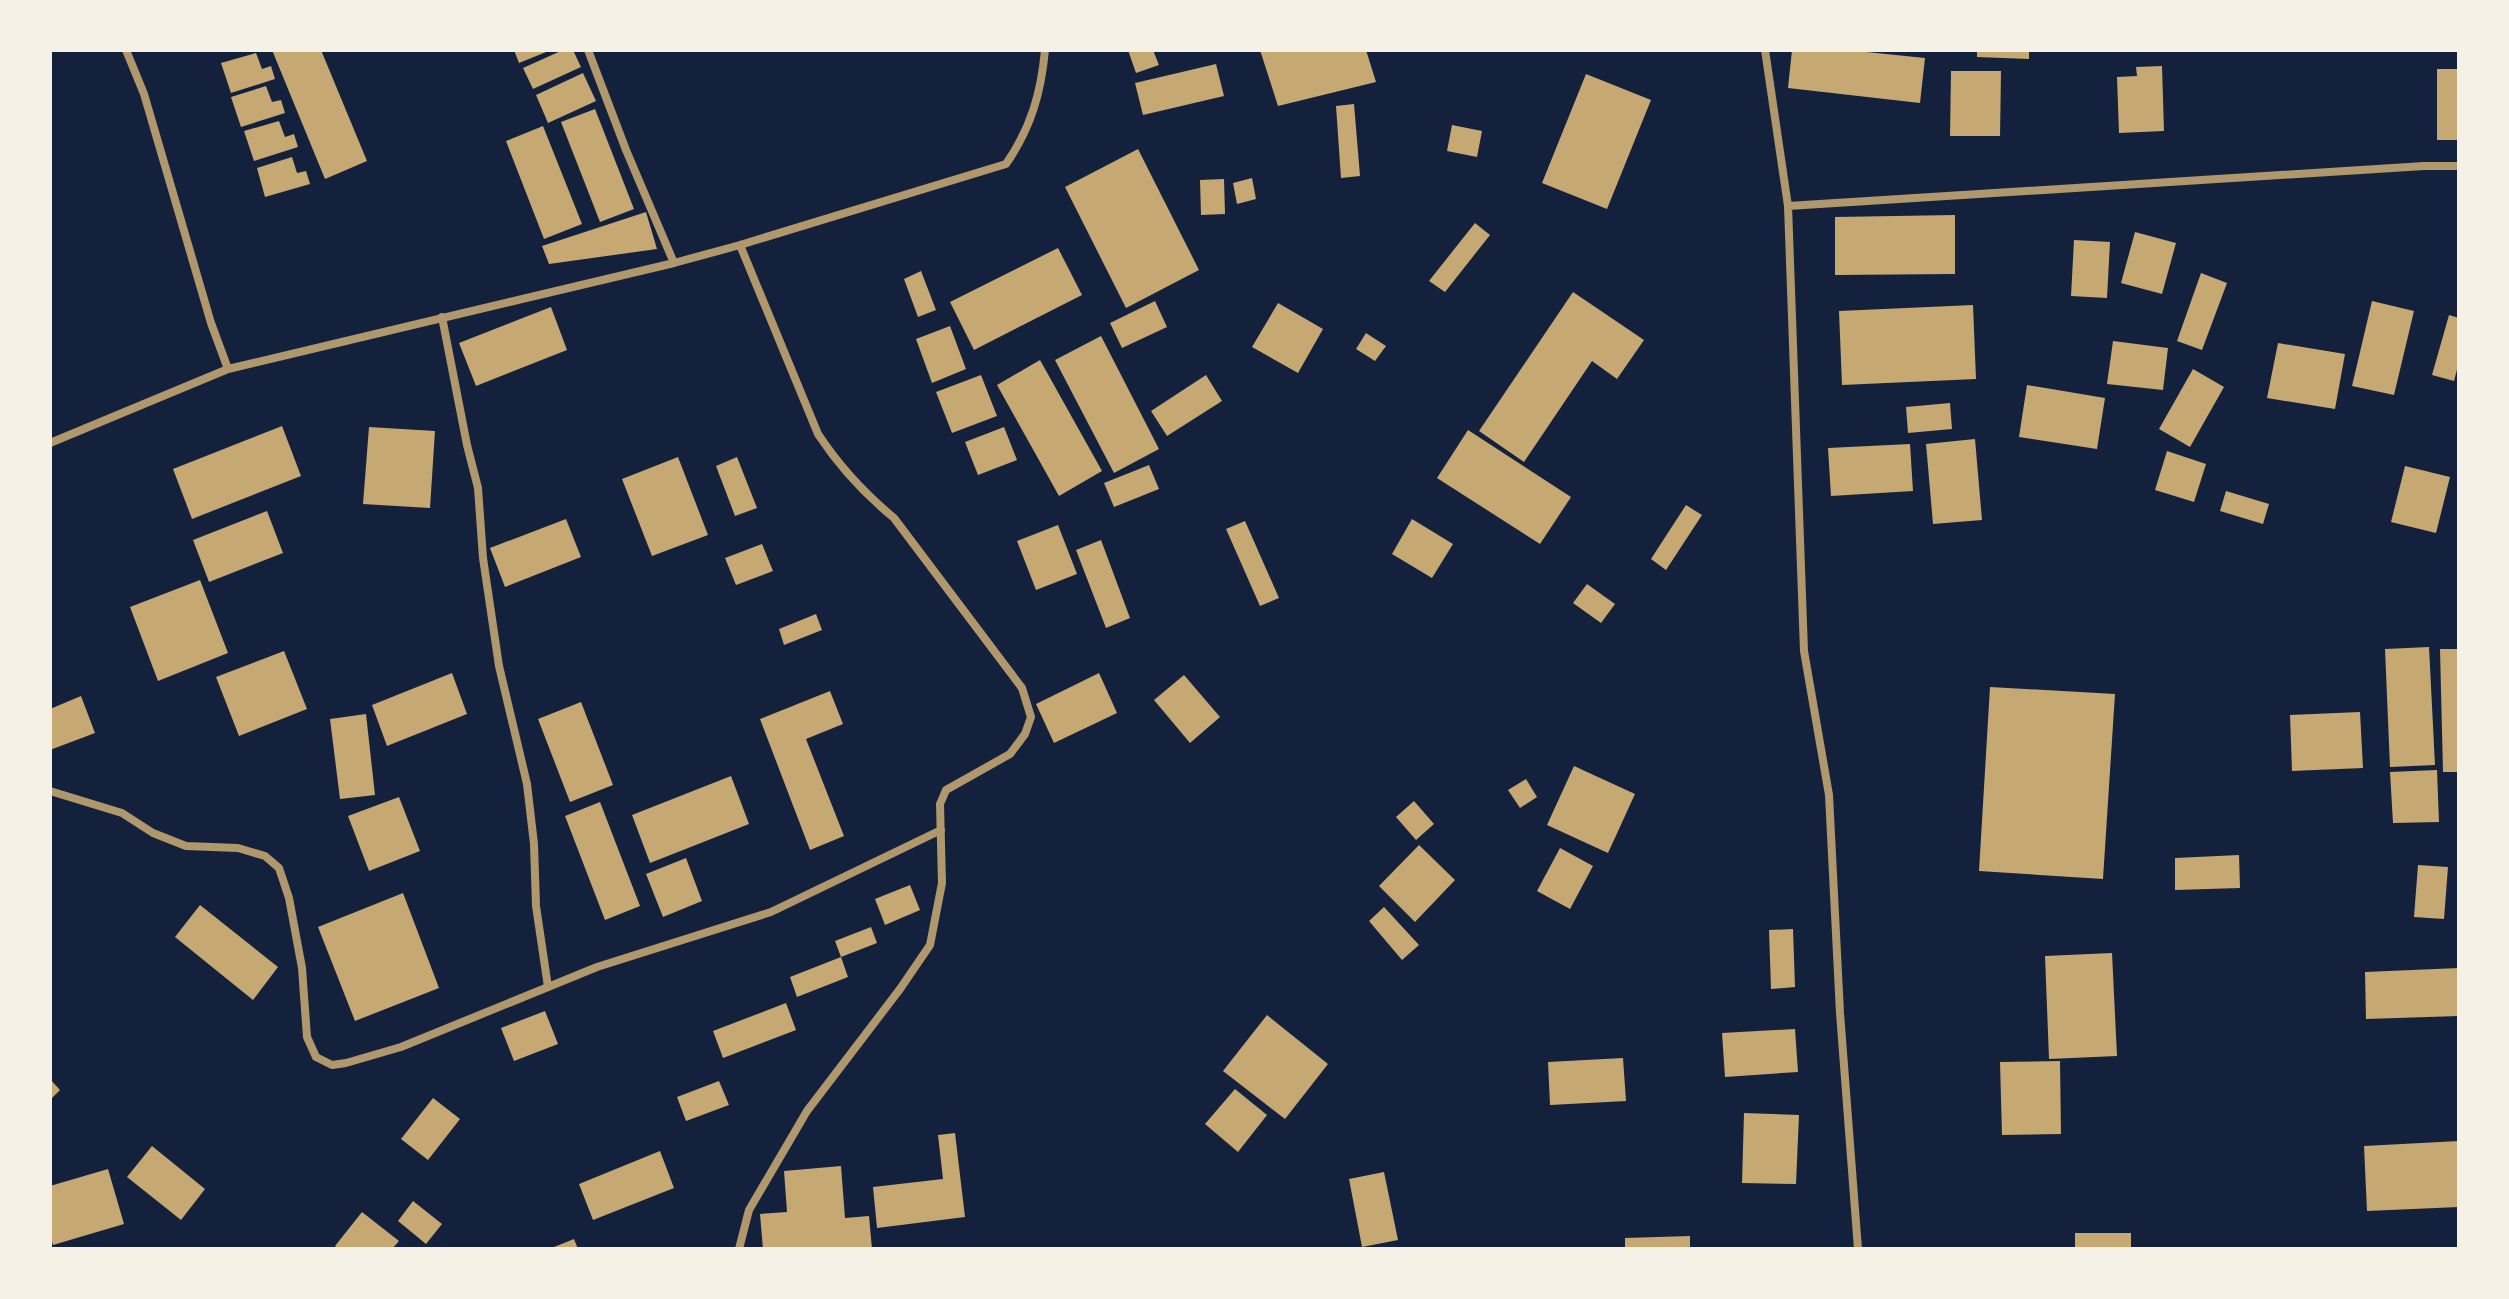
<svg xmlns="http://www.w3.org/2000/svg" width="2509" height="1299" viewBox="0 0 2509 1299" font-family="'Playfair Display',serif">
<rect width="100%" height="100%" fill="#14213d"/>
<path fill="#c6a872" d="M272 50H321L367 161 325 179Z
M514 50H551L519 63Z
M563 50H573L581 67 533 89 523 68Z
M1128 50H1153L1159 65 1136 73Z
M1260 50H1366L1376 82 1278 106Z
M1792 50H1847L1925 58 1920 103 1788 88Z
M1977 50H2029V59L1977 57Z
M256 53 262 69 271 66 275 79 231 93 221 63Z
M1216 64 1224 96 1143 115 1135 83Z
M2162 66 2164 131 2119 133 2117 77 2137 76 2136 67Z
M2437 69H2459V140H2437Z
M1951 71H2001L2000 136H1950Z
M583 73 596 101 548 123 536 95Z
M1586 74 1651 100 1607 209 1542 183Z
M266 86 272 102 281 100 285 113 241 127 231 97Z
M1354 104 1360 176 1341 178 1336 106Z
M595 109 634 209 600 222 561 122Z
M279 121 285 137 294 134 298 147 254 161 244 131Z
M1452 125 1482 131 1477 157 1447 151Z
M543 126 582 224 544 239 506 141Z
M1138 149 1199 270 1126 308 1065 187Z
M292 157 297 173 306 171 310 184 265 197 257 168Z
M1252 178 1256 199 1237 204 1233 183Z
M1224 179 1225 214 1201 215 1200 180Z
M646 212 657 249 549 264 542 246Z
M1955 215V274L1835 275V217Z
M1475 223 1490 235 1445 292 1429 281Z
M2135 232 2176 243 2162 294 2121 283Z
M2074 240 2110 242 2107 298 2071 296Z
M1058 248 1082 295 974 350 950 302Z
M921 271 936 310 918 317 904 279Z
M2201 273 2227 283 2202 350 2177 341Z
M1573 292 1644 340 1617 379 1592 361 1524 462 1479 431Z
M1155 301 1167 327 1122 348 1110 323Z
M2372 301 2414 311 2394 395 2352 386Z
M1278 303 1323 329 1298 373 1252 347Z
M1973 305 1976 379 1842 385 1839 311Z
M551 307 567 350 476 386 459 343Z
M2449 315 2459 318V362L2454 381 2432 375Z
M950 326 966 369 932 383 916 339Z
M1366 333 1386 346 1375 361 1356 349Z
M1101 336 1159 449 1114 473 1055 360Z
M2113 341 2168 348 2163 390 2107 384Z
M2278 343 2345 354 2335 409 2267 398Z
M1040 360 1102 471 1059 496 997 385Z
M2193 369 2224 387 2190 447 2159 429Z
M981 375 997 416 952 433 936 392Z
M1206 375 1222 401 1167 436 1151 411Z
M2027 385 2105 398 2097 449 2019 437Z
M1950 403 1952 429 1908 433 1906 407Z
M282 426 301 476 192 519 173 469Z
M369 427 435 431 430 508 363 504Z
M1004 427 1017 460 978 475 965 442Z
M1468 430 1571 497 1540 544 1437 478Z
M1975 439 1982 520 1933 524 1926 444Z
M1910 444 1913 491 1831 496 1828 448Z
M2167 451 2206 464 2194 502 2155 490Z
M678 457 708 535 652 556 622 479Z
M737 457 757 508 735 516 716 466Z
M1149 465 1159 489 1114 507 1104 483Z
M2405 466 2450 477 2436 533 2391 522Z
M2226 491 2269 504 2263 524 2220 511Z
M1686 505 1702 515 1666 570 1651 559Z
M267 511 283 553 209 582 193 540Z
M566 519 581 557 505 587 490 548Z
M1412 519 1453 544 1432 578 1392 554Z
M1245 521 1279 598 1260 606 1226 529Z
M1058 525 1077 574 1036 590 1017 541Z
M1101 540 1130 618 1106 628 1076 550Z
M762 544 773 571 736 585 725 558Z
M200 580 228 653 158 681 130 607Z
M1587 584 1615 604 1601 623 1573 603Z
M816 614 822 630 784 645 779 629Z
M2429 647 2435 765 2390 767 2385 649Z
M2440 649H2459V772H2443Z
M284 651 307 709 239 736 216 677Z
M452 673 467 714 387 746 372 705Z
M1099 673 1117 713 1054 743 1036 704Z
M1184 675 1220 717 1190 743 1154 700Z
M1990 687 2115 694 2103 879 1979 871Z
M830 691 843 724 806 739 844 836 810 850 760 719Z
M81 696 95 733 50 750V709Z
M581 702 613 785 570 802 538 719Z
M2360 712 2363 768 2292 771 2290 715Z
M366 714 375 795 340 799 330 719Z
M1574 766 1635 794 1608 853 1547 825Z
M2437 770 2439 822 2393 823 2390 772Z
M731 776 749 824 650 863 632 815Z
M1526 779 1537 797 1520 808 1508 790Z
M399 797 420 851 369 871 348 816Z
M1414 801 1434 824 1416 840 1396 817Z
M600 802 640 906 605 920 565 816Z
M1419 845 1455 880 1415 922 1379 886Z
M1560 848 1593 866 1570 909 1537 891Z
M2239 855 2240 888 2175 890V858Z
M686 858 702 901 663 917 646 874Z
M2418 865 2448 867 2444 919 2414 917Z
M910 885 920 910 885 925 875 899Z
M403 893 439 988 355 1021 318 927Z
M200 905 278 967 253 1000 175 937Z
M1384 907 1419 945 1402 960 1369 921Z
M871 927 877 943 841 957 835 941Z
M1793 929 1795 987 1771 989 1769 930Z
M2112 953 2117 1056 2049 1059 2045 956Z
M841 957 848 977 797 997 790 977Z
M2459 968V1016L2366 1019 2365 972Z
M786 1003 796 1030 723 1058 713 1031Z
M545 1011 558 1044 514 1061 501 1028Z
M1267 1015 1328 1064 1285 1119 1223 1071Z
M1795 1029 1798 1072 1725 1077 1722 1033Z
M1623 1058 1626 1101 1550 1105 1548 1062Z
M2060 1061 2061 1134 2002 1135 2000 1062Z
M50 1079 60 1090 50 1100Z
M719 1081 729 1105 686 1121 677 1097Z
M1235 1089 1267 1115 1238 1152 1205 1124Z
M433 1098 460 1119 428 1160 401 1139Z
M1744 1113 1799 1115 1796 1184 1742 1183Z
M955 1133 965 1217 877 1228 873 1187 943 1179 938 1135Z
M2459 1141V1207L2367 1211 2364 1146Z
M152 1146 205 1189 181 1220 127 1177Z
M660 1151 674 1188 593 1220 579 1184Z
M841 1166 845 1218 869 1216 872 1249H763L760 1214 787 1212 784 1171Z
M108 1169 124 1224 53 1245 50 1235V1186Z
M1384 1172 1398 1240 1362 1247 1349 1179Z
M413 1201 442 1224 426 1244 398 1221Z
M362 1212 399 1241 392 1249H339L335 1246Z
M2075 1233H2131V1249H2075Z
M1690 1236V1249H1625V1238Z
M574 1239 578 1249H549Z"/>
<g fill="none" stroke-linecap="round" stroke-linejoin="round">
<path stroke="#b1986c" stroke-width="8" d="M126 50 144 94 211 323 228 369
M588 50 626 150 674 263
M1765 50 1788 206 1804 651 1829 795 1840 1013 1858 1249
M1788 206 2424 166H2459
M442 317 467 445 478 488 483 558 499 666 527 784 534 844 536 906 548 987
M50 443 228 369 674 263 740 245 1006 164C1031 128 1041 93 1045 50
M50 791 122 813 153 833 186 846 238 848 265 856 279 868 289 898 302 968 307 1037 316 1057 332 1065 346 1063 401 1047 597 967 771 912 941 830
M739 1249 749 1210 807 1111 900 989 930 945 942 883 940 804 946 790 1010 754 1025 734 1031 717 1022 688 894 518C865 494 839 466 818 434L740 245"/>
</g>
<rect width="2509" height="1299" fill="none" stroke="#f6f1e7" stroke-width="104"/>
</svg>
